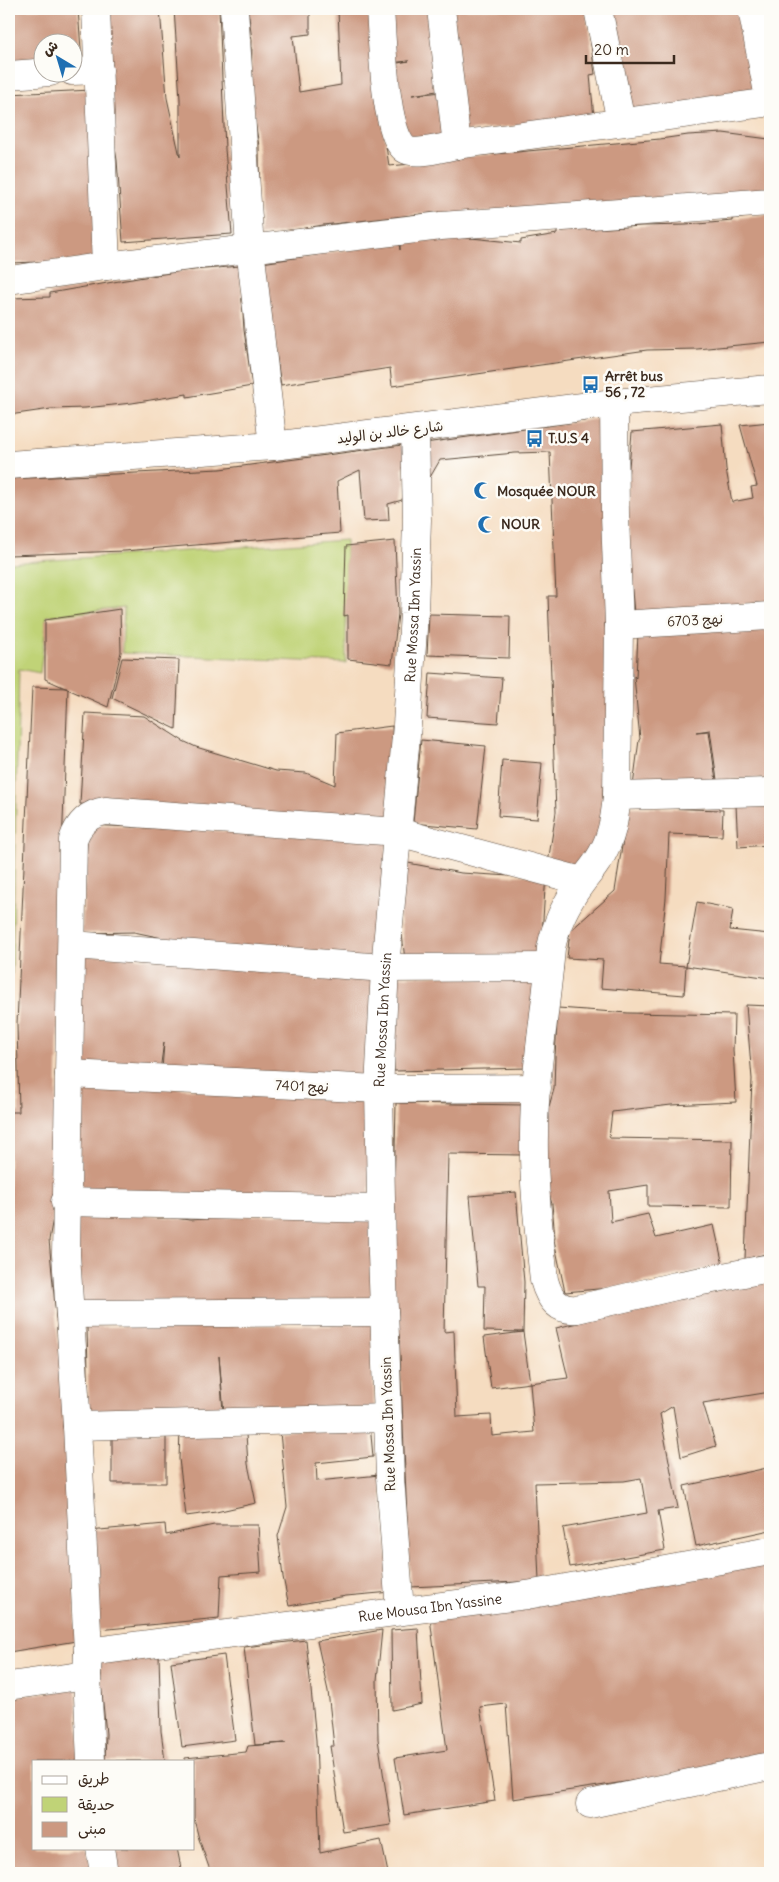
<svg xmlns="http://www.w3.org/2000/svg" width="779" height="1882" viewBox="0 0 779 1882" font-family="Delius,'Playpen Sans Arabic',sans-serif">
<rect width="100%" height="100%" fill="#fdfcf7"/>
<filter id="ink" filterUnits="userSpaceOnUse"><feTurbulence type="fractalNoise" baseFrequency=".02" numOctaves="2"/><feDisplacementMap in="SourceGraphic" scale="10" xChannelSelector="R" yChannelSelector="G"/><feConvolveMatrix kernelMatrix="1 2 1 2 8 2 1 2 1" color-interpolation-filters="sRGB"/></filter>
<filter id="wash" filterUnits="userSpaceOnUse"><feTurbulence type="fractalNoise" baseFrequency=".0096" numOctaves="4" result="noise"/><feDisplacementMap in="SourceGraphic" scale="20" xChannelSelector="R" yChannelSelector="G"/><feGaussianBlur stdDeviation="1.12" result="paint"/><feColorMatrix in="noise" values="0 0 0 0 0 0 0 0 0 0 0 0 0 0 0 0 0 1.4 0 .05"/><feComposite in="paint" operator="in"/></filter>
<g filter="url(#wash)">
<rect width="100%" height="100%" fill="#f5dcc0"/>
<path fill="#c0d377" stroke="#7e7e4a" d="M346 540V663L122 653 124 608 47 616 40 673 19 669 12 974H9V563Z"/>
<g id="blocks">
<path fill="#cc9981" d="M26 9H78L82 63H72V42H42V66L9 69V10Z
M103 9H160L167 98 180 157V99L174 9H219L225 149 232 234 123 242 117 160 108 105Z
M248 9H310V34L293 36 299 92 341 85 338 9H371L376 80 389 166 434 162 462 157 660 139 688 135 723 133 769 139 770 194 440 215 439 212 323 225 260 236 259 146 251 95 252 40Z
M388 9H433L443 90 412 95 443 92 448 137 405 144 392 64 409 61 389 63Z
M452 9H586L595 74 590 75 594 118 464 131Z
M611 9H741L755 95 631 116Z
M92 90 97 260 9 263V94Z
M770 214V342L697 349 647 350 392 386 390 368 281 385 262 263 399 242 400 250V244L443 238H471L521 243V240L557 234V231L642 226 686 225 733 221V219Z
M240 266 244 330 252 386 187 397V394L132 403 85 408 51 409 9 415V298L50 297V293L113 282 182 271Z
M611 417V670L603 790 604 815 593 850 576 873 547 869 556 812 548 596H556L550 452 515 453 440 460 425 486V443Z
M770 422V602L634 613 629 559 628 479 632 432 722 424 726 469 732 502 753 498 751 487 757 486 740 425Z
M410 444V463L402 467 405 484 402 500 388 504 389 520 364 521 360 470 337 481 340 533 124 551 9 555V479L220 469Z
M395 541 398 614 392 664 348 659V615L344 616 346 546Z
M120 609 121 652 108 707 45 679V620Z
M429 614 510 616 509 658 427 655Z
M770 626V778L717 780 710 730 696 732 709 731 716 781 633 786 639 740 640 739 634 676 636 678 638 633Z
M122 658 179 660 176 729 112 698Z
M430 673 502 678 498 723 427 718Z
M32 687 68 688 62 848 54 1212 49 1240 72 1494 76 1641 9 1652V1112H19L17 1024Z
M85 713 144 716 183 741 196 747 276 771 306 773 335 785 337 733 392 726 393 827 80 804Z
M421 740 486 746 477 829 413 823Z
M502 760 542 763 537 819 498 816Z
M770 803V845L738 847 736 805Z
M628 807 723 810 722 836 669 834 666 898 659 964 686 966 684 995 601 988 603 960 567 958 570 931 615 891Z
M88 825 387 839 379 961 191 944 134 932 82 933Z
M408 863 461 873 510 876 546 874 540 964 405 960 399 908Z
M697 902 733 909 730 930 770 934V978L686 966Z
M82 954 380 974 371 1081 162 1071 164 1042 160 1070 77 1069Z
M545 971 529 1068 394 1071 392 977Z
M746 1005 770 1006V1253L745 1259 752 1079Z
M558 1008 628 1013 734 1015 733 1050 736 1102 671 1105 612 1112 609 1138 732 1140 731 1207 648 1206V1185L609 1191 611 1222 648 1214 656 1238 714 1225 723 1265 620 1287 565 1292 554 1240 555 1238 552 1204 541 1168 548 1110 554 1089 555 1056Z
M81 1081 376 1103 368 1200 78 1193Z
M396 1103 524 1105 523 1155 448 1154 444 1332 454 1331 457 1417 491 1415 492 1436 534 1432 530 1383 491 1388 484 1337 523 1332 484 1331 485 1286H478L470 1196 516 1192 524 1282 523 1332 530 1383 568 1378 556 1328 770 1278V1392L703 1403 716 1446 681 1457 673 1406 660 1414 678 1508 658 1511 665 1550 570 1567 563 1528 647 1513 641 1478 624 1481 535 1483 539 1581 410 1587 399 1334H391Z
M373 1211 379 1302 81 1308 76 1213 124 1212 190 1220 262 1215Z
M372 1322 374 1416 224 1413 219 1356 223 1412 89 1416 87 1327 295 1325 331 1326Z
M370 1423 373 1457 316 1463 317 1481 380 1475 391 1592 346 1596 289 1606 283 1577 278 1536 287 1507 280 1432Z
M180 1430 246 1434 248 1464 256 1503 216 1512 186 1516 179 1459Z
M166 1432V1483H112V1433Z
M767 1468 770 1482V1530L696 1546 684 1486Z
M165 1524 166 1535 214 1525H258L261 1572 221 1575 219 1618 99 1630 89 1531Z
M770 1562V1755L684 1773 513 1799 506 1704 480 1707 495 1801 404 1815 395 1758 447 1750 430 1618Z
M418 1628 422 1704 392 1710 391 1630Z
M382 1630 377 1680 378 1739 391 1825 343 1832 330 1746H334L328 1691 317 1641Z
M306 1640 316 1740 320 1853 381 1840 388 1873H211L199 1839 194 1819V1761H185V1758L246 1752 248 1746 286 1743 255 1745 244 1647Z
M159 1655 161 1731 165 1761H105L106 1734 99 1662Z
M224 1655 235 1740 182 1747 171 1662Z
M76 1689 80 1761H34V1848H87L92 1873H9V1697Z
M110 1848H177L182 1873H117Z"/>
</g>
</g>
<g filter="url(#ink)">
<use href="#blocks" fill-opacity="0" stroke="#574536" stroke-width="1"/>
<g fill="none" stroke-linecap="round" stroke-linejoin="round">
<defs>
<g id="minor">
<path d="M96 9 106 266"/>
<path d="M234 9 250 248 273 446"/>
<path d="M380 9C382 34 384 140 407 150 418 155 445 147 457 145L770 102"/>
<path d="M441 9 457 145"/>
<path d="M598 9 621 122"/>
<path d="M752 9 770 103"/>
<path d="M72 71 99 70"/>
<path d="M9 75 50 72"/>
<path d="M9 280 106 266 441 226 770 202"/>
<path d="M614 403 615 515 619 625 617 796 770 792"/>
<path d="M9 465 273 446 614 403 770 389"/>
<path d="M619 625 770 616"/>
<path d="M617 796C615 814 613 832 605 848 599 862 590 871 581 883 566 903 556 924 551 948 546 1011 534 1073 534 1135 533 1184 539 1232 544 1280 549 1298 557 1311 577 1309L676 1286 770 1268"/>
<path d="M72 945 385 968 549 967"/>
<path d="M69 1074 379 1089 537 1088"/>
<path d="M65 1202 381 1209"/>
<path d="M70 1314 384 1312"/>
<path d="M77 1426 388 1418"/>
<path id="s1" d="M400 1611 390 1477 387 1392 382 1254 379 1089 385 968 407 725 414 613 417 520 415 429"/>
<path id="s2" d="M88 1652 527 1595 770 1551"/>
<path d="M9 1686 87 1675"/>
<path d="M91 1761 87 1675 88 1652 77 1426 66 1254 73 840C78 824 89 813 106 811L398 832 582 881"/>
<path d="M590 1804 770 1766"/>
<path d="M100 1848 104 1873"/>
</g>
</defs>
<use href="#minor" stroke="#574536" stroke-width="29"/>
<use href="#minor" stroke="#fff" stroke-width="28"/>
</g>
</g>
<defs>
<symbol id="bus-bare" viewBox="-9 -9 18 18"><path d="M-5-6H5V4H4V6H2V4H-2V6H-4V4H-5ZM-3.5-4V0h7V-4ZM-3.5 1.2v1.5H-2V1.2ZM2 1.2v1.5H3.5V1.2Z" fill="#1f6fb2" stroke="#fdfcf7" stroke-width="2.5" paint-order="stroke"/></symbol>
<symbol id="mosque-bare" viewBox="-9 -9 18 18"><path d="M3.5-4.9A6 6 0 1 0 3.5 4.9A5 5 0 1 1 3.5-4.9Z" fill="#1f6fb2" stroke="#fdfcf7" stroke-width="2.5" paint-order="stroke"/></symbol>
</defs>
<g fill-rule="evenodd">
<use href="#bus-bare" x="578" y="372" width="25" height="25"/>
<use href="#bus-bare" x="522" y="426" width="25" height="25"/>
<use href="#mosque-bare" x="470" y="478" width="25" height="25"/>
<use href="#mosque-bare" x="474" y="512" width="25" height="25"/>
</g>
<g text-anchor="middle" stroke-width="5" stroke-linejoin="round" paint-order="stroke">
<g font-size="14" font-weight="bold" fill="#3b2a1e" stroke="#fdfcf7" text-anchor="start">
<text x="605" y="381">Arrêt bus<tspan x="605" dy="16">56 , 72</tspan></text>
<text x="548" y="443">T.U.S 4</text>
<text x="497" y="496">Mosquée NOUR</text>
<text x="501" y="529">NOUR</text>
</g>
<g font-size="14" fill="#3b2a1e" stroke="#fdfcf7">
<text transform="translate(390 432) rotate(-7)" y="5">شارع خالد بن الوليد</text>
<text dy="5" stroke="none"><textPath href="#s1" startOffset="998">Rue Mossa Ibn Yassin</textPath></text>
<text transform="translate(695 620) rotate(-3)" y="5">نهج 6703</text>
<text dy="5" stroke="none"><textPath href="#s1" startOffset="592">Rue Mossa Ibn Yassin</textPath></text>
<text transform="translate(302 1086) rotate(2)" y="5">نهج 7401</text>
<text transform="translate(388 1424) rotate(-92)" y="5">Rue Mossa Ibn Yassin</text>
<text dy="5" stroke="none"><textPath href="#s2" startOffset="345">Rue Mousa Ibn Yassine</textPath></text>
</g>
</g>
<rect width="779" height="1882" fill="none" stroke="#fdfcf7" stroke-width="30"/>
<rect x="32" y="1760" width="162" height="90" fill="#fdfcf7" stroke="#afa8a0"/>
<rect x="42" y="1776" width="25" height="8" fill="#ffffff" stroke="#afa8a0"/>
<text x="78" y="1784" font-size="15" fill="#3b2a1e">طريق</text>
<rect x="42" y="1797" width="25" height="15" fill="#c0d377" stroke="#afa8a0"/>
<text x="78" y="1810" font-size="15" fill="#3b2a1e">حديقة</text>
<rect x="42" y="1822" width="25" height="15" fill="#cc9981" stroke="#afa8a0"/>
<text x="78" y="1834" font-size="15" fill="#3b2a1e">مبنى</text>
<g transform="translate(58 58) rotate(322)"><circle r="24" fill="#fdfcf7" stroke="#afa8a0"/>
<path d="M0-4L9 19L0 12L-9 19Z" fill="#1f6fb2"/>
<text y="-8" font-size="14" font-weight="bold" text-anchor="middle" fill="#3b2a1e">ش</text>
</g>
<path d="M586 55v8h88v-8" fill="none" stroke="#3b2a1e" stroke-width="2.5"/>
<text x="594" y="55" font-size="15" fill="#3b2a1e" stroke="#fdfcf7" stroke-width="4" paint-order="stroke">20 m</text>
</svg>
